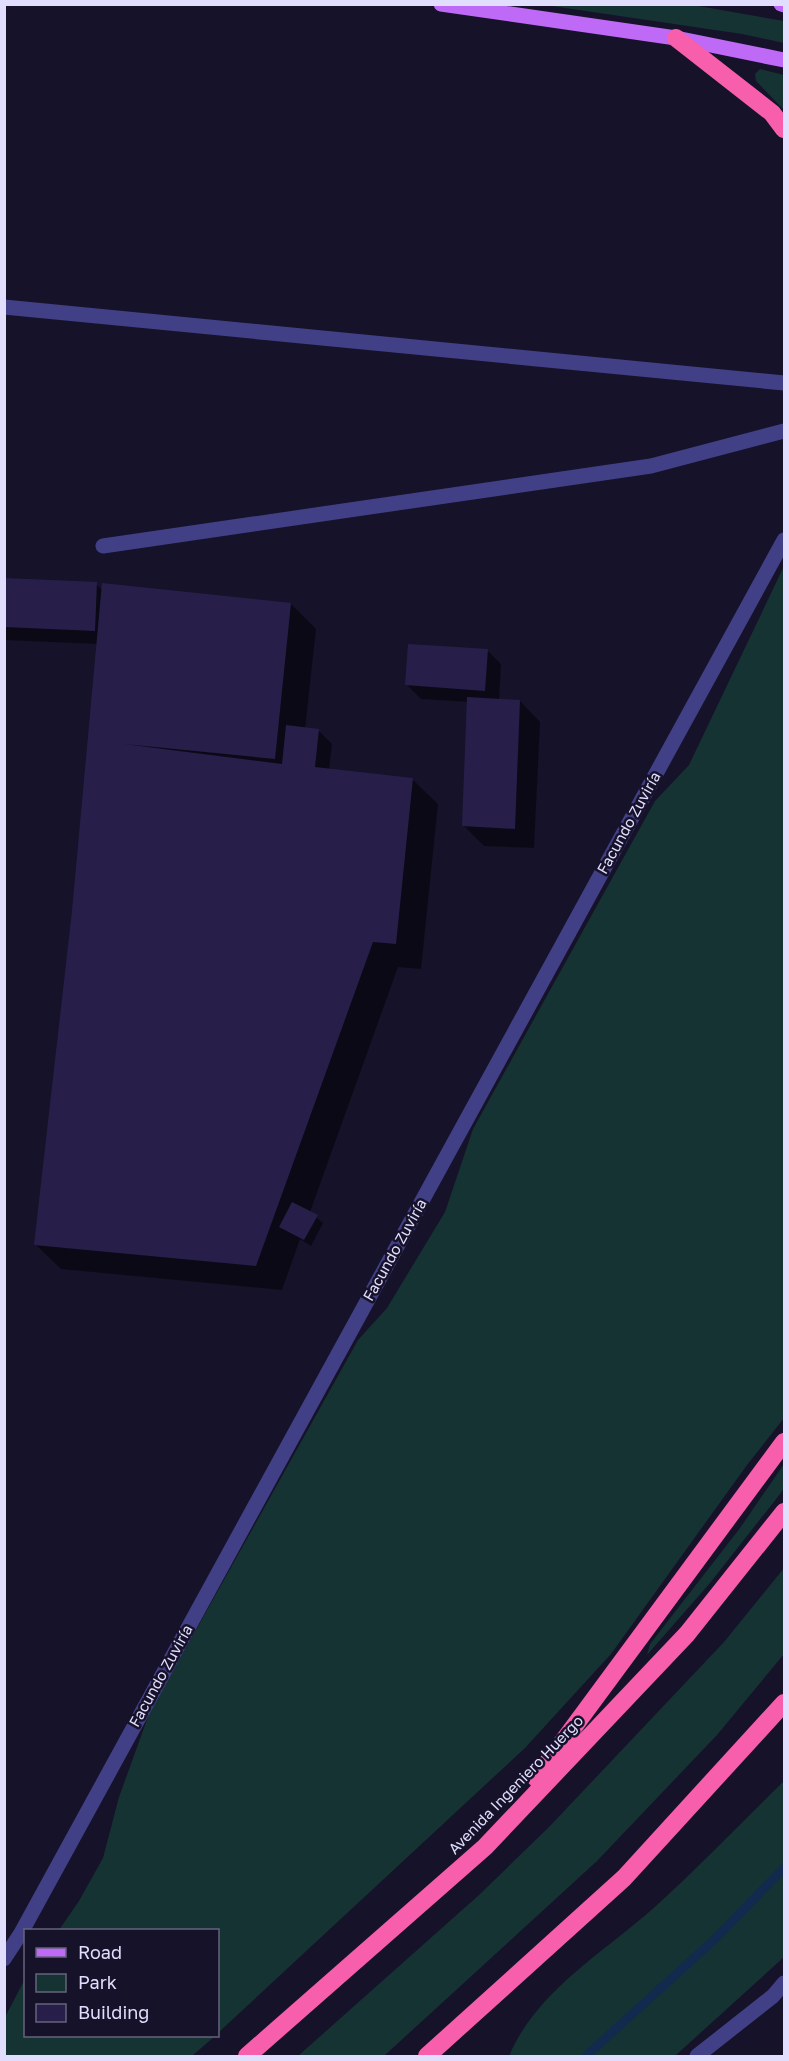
<svg xmlns="http://www.w3.org/2000/svg" width="789" height="2061" viewBox="0 0 789 2061" font-family="'Golos Text',sans-serif">
<rect width="100%" height="100%" fill="#16122a"/>
<path fill="#153332" d="M545 5H693L784 21V43L742 34Z
M760 69 784 75V110L756 81 755 74Z
M784 566V1418L747 1465 611 1654 525 1748 218 2033V1930H59L79 1901 103 1858 119 1797 149 1714 358 1340 387 1308 445 1212 473 1129 655 801 689 765Z
M784 1464V1488L780 1494 710 1583 647 1655 650 1644 740 1528Z
M784 1568V1654L717 1735 597 1861 384 2056H298L479 1895 549 1827 724 1642Z
M784 1781V1957L675 2056H509C537 1990 605 1952 657 1905 701 1865 742 1822 784 1781Z
M25 1979 26 2036H215L192 2056H5V2017Z"/>
<path fill="#0007" d="M4 580 96 584 103 591 291 604 316 629 305 729 318 730 332 744 329 770 412 779 438 804 421 969 398 967 310 1212 323 1223 311 1246 300 1239 282 1290 61 1269 35 1244 73 911 98 644 4 640Z
M487 650 501 664 499 700 520 701 540 722 534 848 484 846 464 826 469 702 421 699 407 685Z"/>
<g fill="none" stroke-linecap="round" stroke-linejoin="round">
<path stroke="#122a4e" stroke-width="9" d="M586 2056 715 1939 784 1868"/>
</g>
<path fill="#271f4a" d="M4 578 97 582 95 631 4 627Z
M102 583 291 603 275 759 124 744 282 764 286 725 319 729 315 767 413 778 396 944 373 942 256 1266 34 1245 72 911Z
M408 644 488 649 485 691 405 685Z
M467 697 520 700 515 829 462 826Z
M292 1202 318 1215 304 1240 279 1227Z"/>
<g fill="none" stroke-linecap="round" stroke-linejoin="round">
<path stroke="#414086" stroke-width="15" d="M4 307 784 383
M103 546 651 466 784 431
M4 1959 21 1933 784 540
M697 2056 773 1996 784 1983"/>
<path stroke="#bf69f7" stroke-width="15" d="M441 4 676 38 784 60
M781 4 784 5"/>
<path stroke="#f75eab" stroke-width="18" d="M676 38 772 113 784 129
M536 1778 784 1442
M247 2056 485 1847 687 1634 784 1512
M427 2056 624 1878 784 1703"/>
</g>
<g text-anchor="middle" stroke-width="5" stroke-linejoin="round" paint-order="stroke">
<g font-size="15" fill="#e0ddfd" stroke="#16122a">
<text transform="translate(629 823) rotate(-61)" y="5">Facundo Zuviría</text>
<text transform="translate(395 1250) rotate(-61)" y="5">Facundo Zuviría</text>
<text transform="translate(161 1676) rotate(-61)" y="5">Facundo Zuviría</text>
<text transform="translate(516 1785) rotate(-46)" y="5">Avenida Ingeniero Huergo</text>
</g>
</g>
<rect width="789" height="2061" fill="none" stroke="#e0ddfd" stroke-width="12"/>
<rect x="24" y="1929" width="195" height="108" fill="#16122a" stroke="#67637e" stroke-width="1.5"/>
<rect x="36" y="1948" width="30" height="9" fill="#bf69f7" stroke="#67637e" stroke-width="1.5"/>
<text x="78" y="1959" font-size="18" fill="#e0ddfd">Road</text>
<rect x="36" y="1974" width="30" height="18" fill="#153332" stroke="#67637e" stroke-width="1.5"/>
<text x="78" y="1989" font-size="18" fill="#e0ddfd">Park</text>
<rect x="36" y="2004" width="30" height="18" fill="#271f4a" stroke="#67637e" stroke-width="1.5"/>
<text x="78" y="2019" font-size="18" fill="#e0ddfd">Building</text>
</svg>
